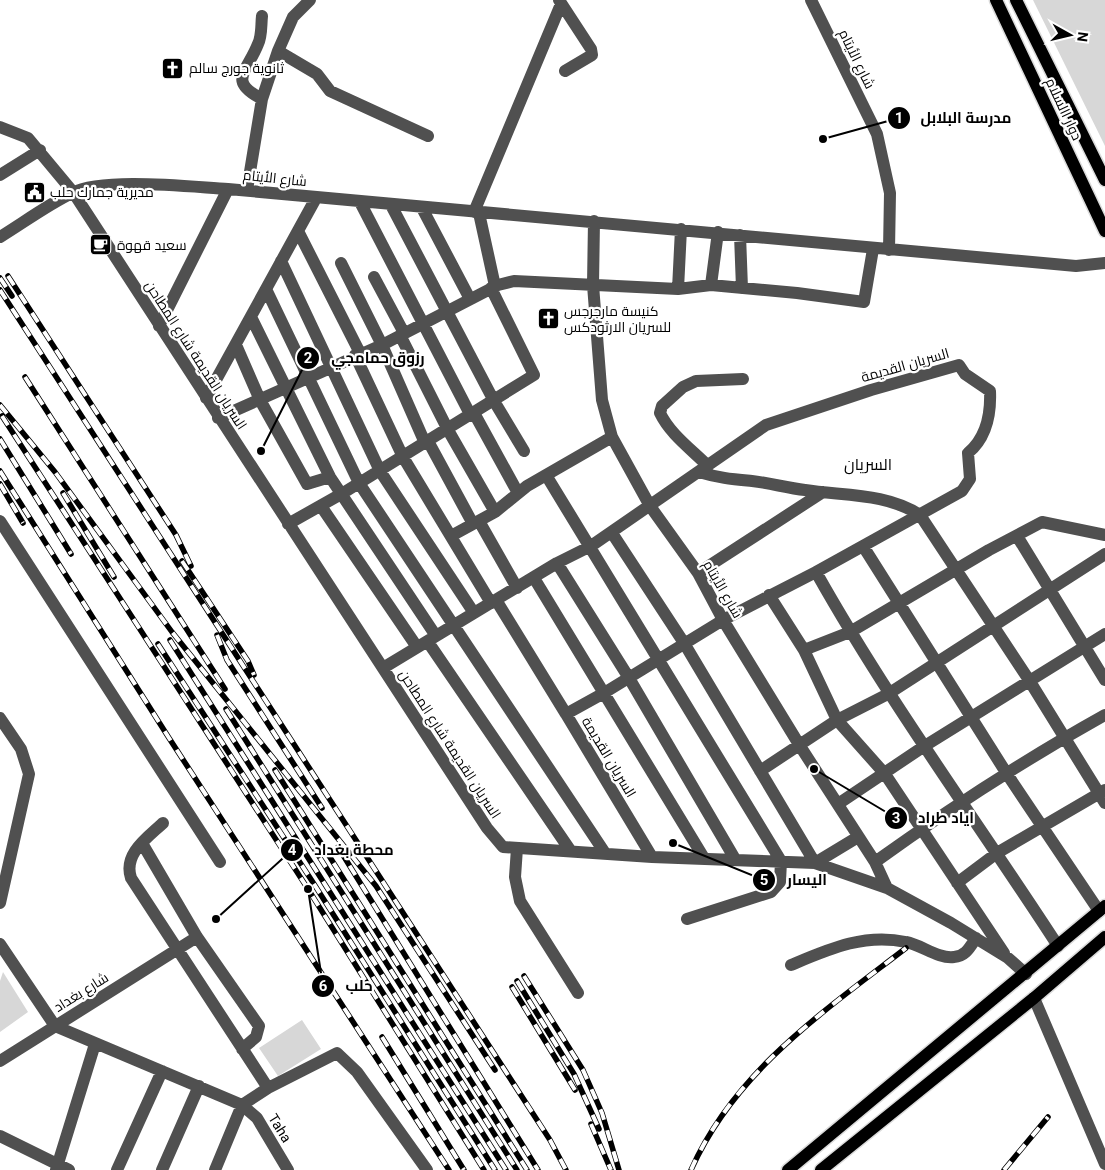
<svg xmlns="http://www.w3.org/2000/svg" width="1105" height="1170" viewBox="0 0 1105 1170" font-family="Roboto,Cairo,sans-serif">
<rect width="100%" height="100%" fill="#fff"/>
<path fill="#d7d7d7" d="M1033 0H1105V146Z
M3 972 28 1012 0 1032V981Z
M302 1020 321 1049 278 1076 259 1048Z"/>
<g fill="none" stroke-linecap="round" stroke-linejoin="round">
<defs>
<path id="major" d="M996 0 1105 231
M1016 0 1105 180
M788 1170 1105 906
M821 1170 1034 998 1105 937"/>
</defs>
<use href="#major" stroke="#dbdbdb" stroke-width="15"/>
<path stroke="#505050" stroke-width="12" d="M559 0 591 49 592 55 565 71
M811 0 877 134 890 193 889 250
M262 16C261 25 262 36 258 44 247 72 227 81 262 99
M278 51 317 74 330 91 428 136
M0 127 28 138 73 192 487 828 503 847 652 857 815 863 887 888 951 923 1008 958 1026 974
M0 175 40 150
M247 190 262 99 278 51 293 17 310 0
M360 202 471 416
M391 205 494 401 524 451
M422 208 470 299
M474 212 561 4
M479 213 495 286
M594 221 593 285 602 400 612 437 650 506 698 573 723 620 800 746 875 862 887 888
M298 231 360 353
M740 235 742 288
M0 237C23 223 47 205 72 193 103 177 191 187 228 189L1076 266 1105 263
M281 261 380 471 474 613
M341 263 382 345 425 443
M374 277 404 333
M711 285 718 232
M266 289 359 483 605 853
M678 289 681 229
M251 317 330 477 436 636
M159 326 228 189
M400 335 448 430 495 512
M236 345 260 400 307 484 330 477
M355 355 403 457 491 603
M206 398 316 198
M474 413 518 493
M218 418 382 345 498 285 514 281 678 289 711 285 797 293 864 302 873 249
M428 441 473 524
M708 466C691 449 670 434 660 413L662 406 683 387 696 381 743 379
M699 472C719 478 731 479 752 481 770 483 787 488 805 490 844 496 886 493 920 515L1029 680 1105 803
M546 475 781 861 780 882 771 892 687 919
M321 506 417 647
M0 521 220 862
M479 521 517 588
M288 524 343 493 534 375 491 288
M612 533 684 643 815 863 858 837
M451 536 495 512 527 486 612 437
M1017 536 1105 680
M863 546 1007 774 1099 911
M557 563 629 678 735 859
M816 572C889 702 977 821 1058 946
M698 573 823 492
M534 578 704 858
M769 595 804 650 837 720 885 774 1004 953
M496 600 566 714
M428 642 570 850
M804 650 850 632 989 550 1042 522 1105 535
M383 668 557 563 591 546 766 425 871 390 959 365 965 374 990 391C991 414 986 438 968 453L970 479 962 491 816 572 723 620 604 693 566 714 652 857
M0 718 21 749 29 774 0 903
M760 771 837 720 888 694 1105 554
M838 804 923 747 1105 634
M163 823C147 838 123 854 131 878L268 1088
M142 843 197 937 259 1026 256 1037 242 1049
M517 848 515 877 520 901 578 993
M875 862C949 809 1026 759 1105 715
M957 883 997 853 1105 790
M0 944 55 1026 242 1105 257 1118 288 1170
M791 965C829 949 864 933 906 942 922 945 938 959 954 957 966 956 970 947 976 938
M1034 998 1105 1164
M0 1061 197 937
M0 1136 69 1170
M56 1170 95 1044
M117 1170 162 1071
M162 1170 199 1086
M215 1170 242 1105 268 1088 337 1053 357 1072 427 1170"/>
<use href="#major" stroke="#000" stroke-width="12"/>
<defs>
<path id="rail" d="M8 276 176 535 191 566
M0 278 12 296
M0 290 550 1140 566 1170
M25 377 225 689
M0 405 55 472 172 632 376 886 495 1070
M2 416 308 889 484 1170
M0 439 71 554
M0 471 169 738 449 1170
M0 484 23 523
M63 493 114 577
M182 561 248 661 254 675
M217 635 227 660 322 808
M170 640 506 1170
M158 644 314 884 495 1170
M226 709 517 1170
M275 770 527 1170
M338 847 538 1170
M524 976 583 1070 602 1113 619 1170
M517 981 574 1074 599 1129
M512 987 575 1090
M382 1037 464 1170
M591 1124 611 1170
M691 1170C735 1071 823 1012 906 948
M1004 1170 1048 1117"/>
</defs>
<use href="#rail" stroke="#000" stroke-width="5.5"/>
<use href="#rail" stroke="#fff" stroke-width="4" stroke-dasharray="11" stroke-linecap="butt"/>
</g>
<defs>
<symbol id="church-square" viewBox="-11 -11 22 22"><rect x="-9" y="-9" width="18" height="18" rx="4" fill="#000" stroke="#fff"/><path d="M-1.2-6h2.4v3.5h3.3v2.4h-3.3V6h-2.4V-.1h-3.3v-2.4h3.3Z" fill="#fff"/></symbol>
<symbol id="civic-square" viewBox="-11 -11 22 22"><rect x="-9" y="-9" width="18" height="18" rx="4" fill="#000" stroke="#fff"/><path d="M-.6-6.5H3V-4.5H.6V-3L4-1V1h2V6H-6V1h2V-1L-.6-3ZM-1.2 2.5V6h2.4V2.5Z" fill="#fff"/></symbol>
<symbol id="cafe-square" viewBox="-11 -11 22 22"><rect x="-9" y="-9" width="18" height="18" rx="4" fill="#000" stroke="#fff"/><path d="M-5.5-4.5H6V0H3Q3 3.5 0 3.5H-2.5Q-5.5 3.5-5.5 0ZM3-3.2v2h1.7v-2ZM-6 4.5H4V6H-6Z" fill="#fff"/></symbol>
</defs>
<g fill-rule="evenodd">
<use href="#church-square" x="160" y="56" width="25" height="25"/>
<use href="#civic-square" x="22" y="180" width="25" height="25"/>
<use href="#cafe-square" x="88" y="232" width="25" height="25"/>
<use href="#church-square" x="536" y="306" width="25" height="25"/>
</g>
<g text-anchor="middle" stroke-width="4.5" stroke-linejoin="round" paint-order="stroke">
<g font-size="14" fill="#000" stroke="#fff">
<text transform="translate(857 59) rotate(64)" y="5">شارع الأيتام</text>
<text transform="translate(1064 109) rotate(65)" y="5">دوار االسلام</text>
<text transform="translate(275 178) rotate(6)" y="5">شارع الأيتام</text>
<text transform="translate(196 355) rotate(57)" y="5">السريان القديمة شارع المطاحن</text>
<text transform="translate(905 365) rotate(-16)" y="5">السريان القديمة</text>
<text transform="translate(723 589) rotate(60)" y="5">شارع الأيتام</text>
<text transform="translate(450 744) rotate(57)" y="5">السريان القديمة شارع المطاحن</text>
<text transform="translate(609 757) rotate(59)" y="5">السريان القديمة</text>
<text transform="translate(81 992) rotate(-32)" y="5">شارع بغداد</text>
<text transform="translate(280 1128) rotate(58)" y="5">Taha</text>
</g>
<g font-size="14" fill="#000" stroke="#fff" text-anchor="start">
<text x="189" y="73">ثانوية جورج سالم</text>
<text x="50" y="197">مديرية جمارك حلب</text>
<text x="117" y="250">سعيد قهوة</text>
<text x="564" y="316">كنيسة مارجرجس<tspan x="564" dy="16">للسريان الارثودكس</tspan></text>
</g>
<g font-size="16" fill="#000" stroke="#fff">
<text x="868" y="470">السريان</text>
</g>
</g>
<path fill="none" stroke="#000" stroke-width="2" d="M823 139L899 118M261 451L308 358M814 769L896 818M216 919L292 850M673 843L764 880M308 889L323 986"/>
<g fill="#000" stroke="#fff" stroke-width="2">
<circle cx="823" cy="139" r="5"/>
<circle cx="261" cy="451" r="5"/>
<circle cx="814" cy="769" r="5"/>
<circle cx="216" cy="919" r="5"/>
<circle cx="673" cy="843" r="5"/>
<circle cx="308" cy="889" r="5"/>
<circle cx="899" cy="118" r="12"/>
<circle cx="308" cy="358" r="12"/>
<circle cx="896" cy="818" r="12"/>
<circle cx="292" cy="850" r="12"/>
<circle cx="764" cy="880" r="12"/>
<circle cx="323" cy="986" r="12"/>
</g>
<g font-size="15" text-anchor="middle" font-weight="bold" fill="#fff">
<text x="899" y="123">1</text>
<text x="308" y="363">2</text>
<text x="896" y="823">3</text>
<text x="292" y="855">4</text>
<text x="764" y="885">5</text>
<text x="323" y="991">6</text>
</g>
<g font-size="15" text-anchor="middle" font-weight="bold" fill="#000" stroke="#fff" stroke-width="4.5" stroke-linejoin="round" paint-order="stroke">
<text x="966" y="123">مدرسة البلابل</text>
<text x="378" y="363">رزوق حمامجي</text>
<text x="946" y="823">اياد طراد</text>
<text x="354" y="855">محطة بغداد</text>
<text x="807" y="885">اليسار</text>
<text x="359" y="991">حلب</text>
</g>
<g transform="translate(1070 35) rotate(98)" stroke="#ffffff" stroke-width="4" paint-order="stroke">
<path d="M0-4L9 19L0 12L-9 19Z" fill="#000000"/>
<text y="-8" font-size="14" font-weight="bold" text-anchor="middle" fill="#000000">N</text>
</g>
</svg>
